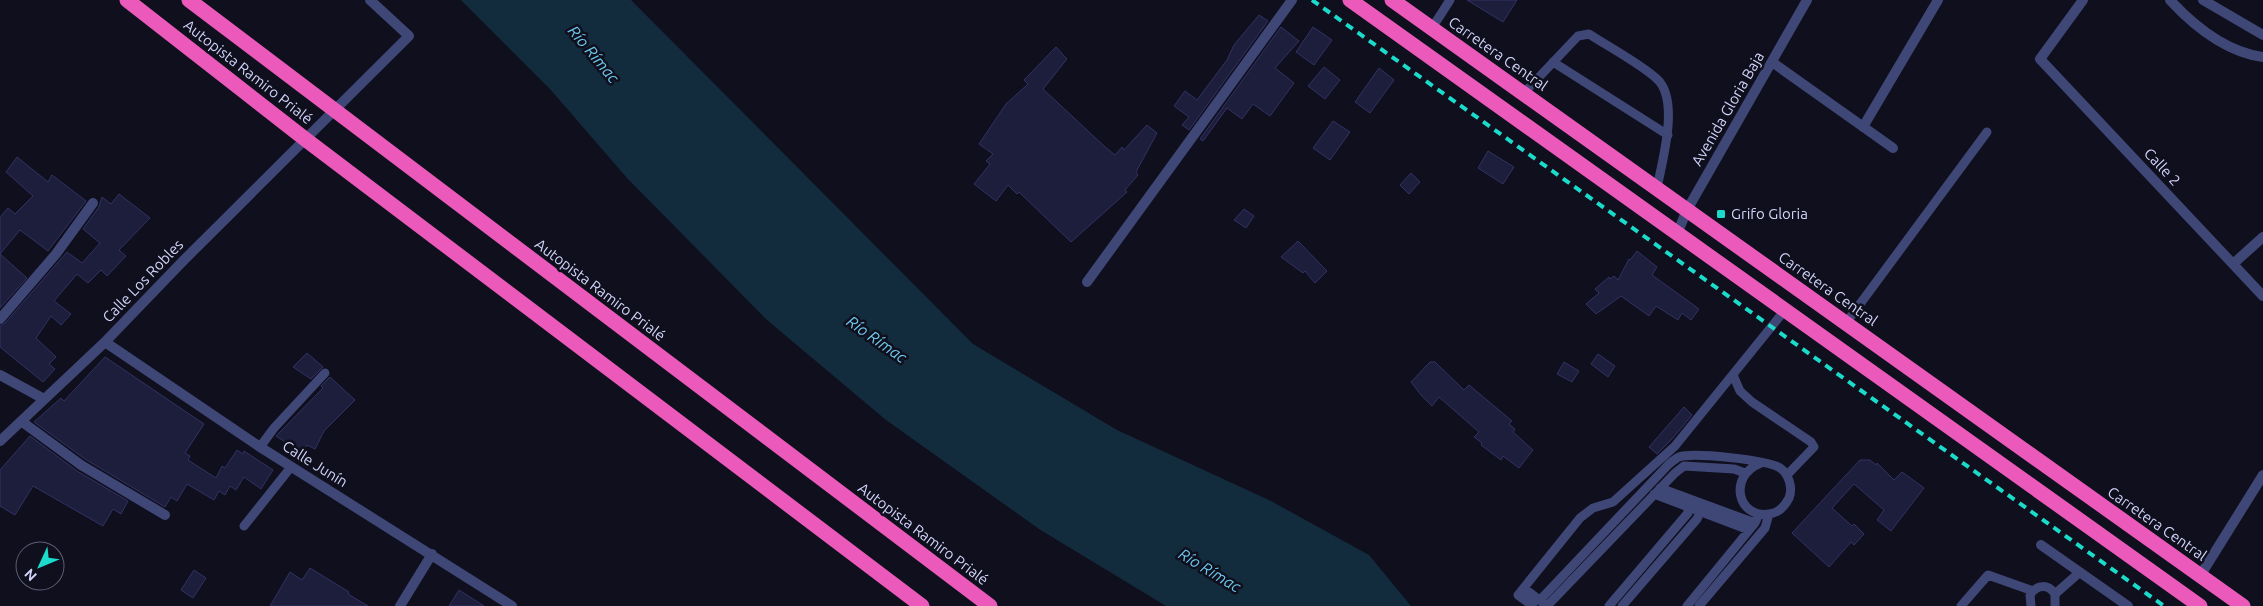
<svg xmlns="http://www.w3.org/2000/svg" width="2263" height="606" viewBox="0 0 2263 606" font-family="Ubuntu,sans-serif">
<rect width="100%" height="100%" fill="#0f0f1d"/>
<path fill="#132c3d" d="M461 0H631L973 344 1117 430 1271 501 1369 555 1411 606H1166L1039 529 886 420 767 320 627 178 550 89Z"/>
<path fill="#1d1d3c" stroke="#323265" d="M1467 0H1517L1503 22Z
M1259 15 1268 21 1189 130 1182 125 1189 117 1174 106 1185 91 1197 100 1227 60 1234 45Z
M1281 27 1299 41 1275 68 1294 83 1270 116 1253 104 1242 119 1227 108 1203 141 1200 139Z
M1313 27 1332 40 1314 65 1296 52Z
M1056 47 1067 59 1043 89 1104 146 1115 155 1122 147 1124 150 1147 125 1157 133 1136 172 1138 175 1125 190 1127 192 1071 242 1019 192 1017 194 1008 185 996 201 974 184 990 164 986 161 993 154 979 144 1006 104 1028 84 1024 80Z
M1324 67 1340 80 1325 99 1308 86Z
M1379 68 1394 80 1370 113 1355 102Z
M1333 121 1350 132 1330 160 1313 148Z
M1488 151 1514 167 1503 184 1478 168Z
M17 157 48 182 52 175 86 201 48 251 20 230 0 254 27 278 0 308V217L8 208 15 214 33 196 6 172Z
M1411 173 1420 182 1409 194 1400 185Z
M119 194 150 218 119 250 126 256 107 276 101 270 88 283 77 274 54 301 71 314 61 325 51 316 36 338 56 357 49 364 55 369 43 382 0 347V326L5 323 67 252 82 263 100 243 83 229 99 207 102 197 111 204Z
M1244 209 1254 216 1246 228 1234 220Z
M1298 241 1327 271 1315 283 1305 271 1303 273 1281 257Z
M1637 251 1657 267 1652 275 1699 309 1691 320 1682 313 1678 320 1656 306 1649 316 1621 296 1596 314 1586 304 1599 293 1595 289 1609 277 1610 279 1614 276 1618 280 1629 259 1630 260Z
M307 353 323 367 311 379 293 367Z
M1598 354 1615 366 1608 377 1591 364Z
M105 357 204 424 185 453 190 456 188 460 216 478 222 466 225 468 237 450 243 454 244 451 273 470 261 489 244 477 236 490 230 486 225 495 219 491 214 500 187 484 177 501 171 497 165 507 85 459 34 422 61 398 64 401Z
M1430 362H1435L1464 390 1469 385 1512 421 1509 424 1515 429 1513 432 1533 450 1519 468 1503 456 1501 460 1481 445 1482 443 1474 437 1479 432 1439 397 1432 406 1421 395 1411 382Z
M1564 362 1579 371 1572 382 1557 374Z
M330 377 355 400 324 431 315 449 307 445 302 453 276 436 323 388 321 386Z
M1684 407 1692 415 1672 439 1657 454 1649 447Z
M30 436 77 471 128 501 121 514 113 509 103 526 33 486 15 515 0 506V470Z
M1860 460H1870L1876 465 1877 463 1894 480 1902 472 1924 488 1891 531 1877 520 1884 510 1854 484 1832 508 1852 526 1854 524 1864 534 1854 545 1851 542 1829 567 1792 533Z
M310 568 349 592 348 594 368 606H270L290 572 302 580Z
M194 570 206 578 193 598 181 590Z
M459 590 484 606H449Z"/>
<g fill="none" stroke-linecap="round" stroke-linejoin="round">
<path stroke="#3f4777" stroke-width="9" d="M1432 28 1450 0
M1553 62 1668 135
M1523 94 1578 36 1589 34C1609 47 1641 64 1657 79 1680 100 1662 162 1657 188
M1846 323 1987 132
M1733 375 1740 391 1752 402 1811 442 1814 447 1787 475
M260 447 274 428 325 373
M1660 488 1755 523
M1654 494 1749 530
M244 526 291 467
M1524 588 1547 606 1675 473 1684 466 1734 469 1745 473
M2055 594 2080 572
M1540 600 1669 464C1672 462 1676 458 1679 457 1693 452 1768 460 1780 468 1789 474 1793 488 1789 498 1785 506 1779 513 1769 514 1738 519 1727 476 1761 463
M1533 606 1518 595 1580 518 1593 508 1613 502 1675 446 1785 310
M1609 606 1688 513V507
M1622 606 1697 519 1700 512
M1687 606 1755 523 1759 514
M1699 606 1765 528 1769 514
M1961 606 1988 575 2033 591
M2031 606 2030 595C2037 584 2048 584 2055 594V606"/>
<path stroke="#3f4777" stroke-width="10" d="M2083 0 2040 59 2263 296
M2170 0C2195 27 2226 52 2263 57
M2203 0 2263 35
M1772 62 1893 148
M1863 127 1938 0
M1677 234 1687 210 1807 0
M2233 264 2263 237
M1087 282 1292 0
M0 319 56 254 93 203
M105 342 260 447 512 606
M0 375 44 399
M21 421 81 465 165 515
M0 441 105 342 183 261 409 36 370 0
M2041 545 2128 606
M2200 576 2263 475
M400 606 432 554"/>
<path stroke="#eb5aba" stroke-width="15" d="M127 0 305 139 922 606
M189 0 990 606
M1350 0 2200 606
M1392 0 2243 606"/>
<path stroke="#1bdbca" stroke-width="4" stroke-dasharray="8 6" stroke-linecap="butt" d="M1312 0 2164 606"/>
</g>
<rect fill="#1bdbca" stroke="#0f0f1d" stroke-width="2" x="1716" y="209" width="10" height="10" rx="2.5"/>
<g text-anchor="middle" stroke-width="5" stroke-linejoin="round" paint-order="stroke">
<g font-size="15" fill="#d1d4f9" stroke="#0f0f1d">
<text transform="translate(1498 54) rotate(35)" y="5">Carretera Central</text>
<text transform="translate(248 72) rotate(38)" y="5">Autopista Ramiro Prialé</text>
<text transform="translate(1728 109) rotate(-60)" y="5">Avenida Gloria Baja</text>
<text transform="translate(2162 167) rotate(47)" y="5">Calle 2</text>
<text transform="translate(143 281) rotate(-46)" y="5">Calle Los Robles</text>
<text transform="translate(1828 289) rotate(35)" y="5">Carretera Central</text>
<text transform="translate(600 290) rotate(37)" y="5">Autopista Ramiro Prialé</text>
<text transform="translate(315 464) rotate(32)" y="5">Calle Junín</text>
<text transform="translate(2157 524) rotate(35)" y="5">Carretera Central</text>
<text transform="translate(923 534) rotate(37)" y="5">Autopista Ramiro Prialé</text>
</g>
<g font-size="15" fill="#d1d4f9" stroke="#0f0f1d" text-anchor="start">
<text x="1731" y="219">Grifo Gloria</text>
</g>
<g font-size="16" font-style="italic" fill="#6bc9ed" stroke="#0f0f1d">
<text transform="translate(594 54) rotate(50)" y="6">Río Rímac</text>
<text transform="translate(877 339) rotate(35)" y="6">Río Rímac</text>
<text transform="translate(1210 570) rotate(31)" y="6">Río Rímac</text>
</g>
</g>
<g transform="translate(40 566) rotate(226)"><circle r="24" fill="#0f0f1d" stroke="#5d5e75"/>
<path d="M0-4L9 19L0 12L-9 19Z" fill="#1bdbca"/>
<text y="-8" font-size="14" font-weight="bold" text-anchor="middle" fill="#d1d4f9">N</text>
</g>
</svg>
